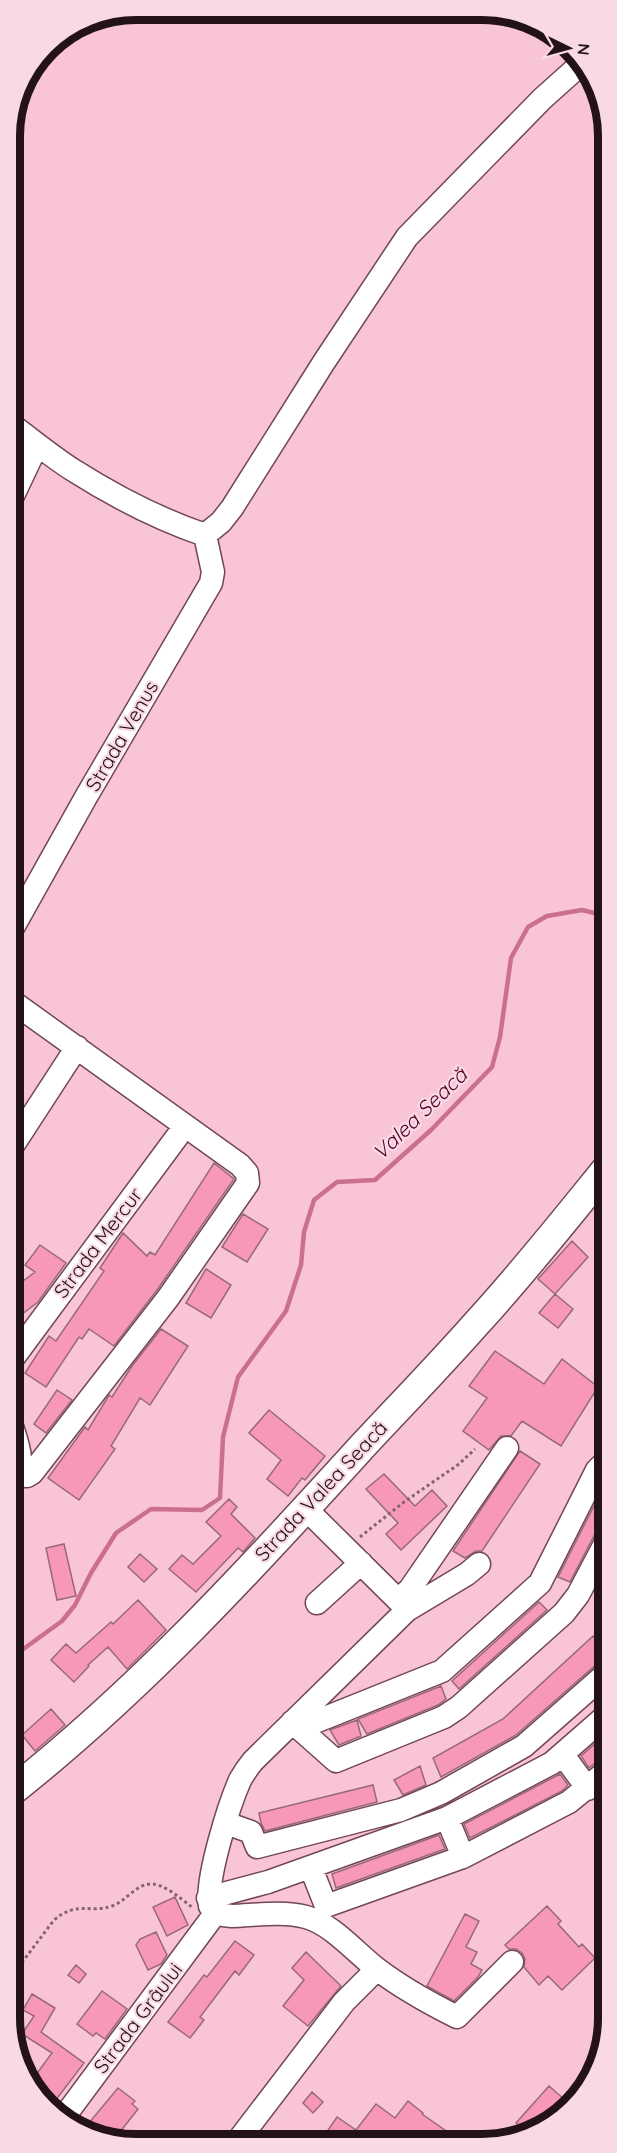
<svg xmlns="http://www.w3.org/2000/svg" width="617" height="2153" viewBox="0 0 617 2153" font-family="Quicksand,sans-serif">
<rect width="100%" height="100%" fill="#f9c5d6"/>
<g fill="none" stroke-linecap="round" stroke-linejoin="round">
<path stroke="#cb6f90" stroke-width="4.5" d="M11 1658 62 1621 75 1605 91 1573 116 1533 151 1509 202 1510 220 1498 223 1437 238 1377 286 1311 301 1265 304 1232 314 1200 337 1182 375 1180 431 1130 492 1067 500 1037 511 958 528 927 547 916 582 910 607 916"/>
</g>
<path fill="#f898b9" stroke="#976978" stroke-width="1.5" d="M214 1163 234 1179 157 1290 114 1346 89 1329 82 1339 79 1337 46 1387 25 1373 49 1336 56 1341 104 1271 100 1268 123 1233 147 1256 150 1252 155 1255Z
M243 1214 268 1229 247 1262 222 1247Z
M572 1241 588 1257 555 1294 538 1279Z
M40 1245 66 1263 38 1302 17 1318 11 1310V1290L35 1272 25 1265Z
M206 1269 231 1285 211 1318 186 1303Z
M555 1294 573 1309 558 1328 539 1313Z
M161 1329 188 1346 150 1405 140 1398 111 1446 115 1449 79 1500 48 1478 85 1427 88 1430 109 1395 112 1397 132 1366Z
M495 1351 544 1384 562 1359 598 1387 561 1446 522 1421 511 1436H501L489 1450 463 1431 487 1398 469 1386Z
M57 1390 72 1400 46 1433 34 1424Z
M269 1410 325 1456 305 1480 302 1478 288 1496 267 1479 281 1460 249 1433Z
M520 1451 540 1464 482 1551H476L465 1558 453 1551Z
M384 1474 415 1506 432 1490 447 1506 401 1550 386 1534 398 1523 366 1489Z
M607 1480V1527L600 1528 595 1534 570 1582 558 1577Z
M229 1499 237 1507 231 1514 255 1538 243 1552 238 1548 196 1592 169 1569 182 1555 193 1564 221 1536 206 1522Z
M64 1544 76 1596 57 1600 46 1548Z
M140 1554 157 1569 144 1582 128 1567Z
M138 1600 166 1630 127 1669 108 1647 88 1665 89 1666 74 1682 51 1660 66 1644 76 1653 111 1622 113 1624Z
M539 1602 547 1610 459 1689 452 1681Z
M593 1636 607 1652V1660L598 1663 516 1735 441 1777 433 1758 503 1719Z
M441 1686 446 1699 438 1705 367 1734 358 1719Z
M51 1709 65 1725 35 1751 22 1735Z
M357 1720 361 1736 339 1745 330 1730Z
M607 1733V1758L599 1760 589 1768 581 1756Z
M420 1766 426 1785 403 1795 394 1780Z
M560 1774 568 1785 562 1791 470 1838 464 1824Z
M373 1785 377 1802 265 1831 261 1823 259 1813Z
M439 1835 445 1849 336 1888 332 1874Z
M175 1897 188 1925 167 1936 153 1907Z
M547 1906 561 1921 558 1924 579 1947 582 1944 595 1958 562 1990 548 1976 539 1985 524 1967 525 1959 522 1953 516 1949H509L505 1945Z
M465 1914 479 1921 466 1947 477 1952 471 1964 482 1970 478 1977 454 2001 427 1986Z
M156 1932 167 1955 161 1964 148 1970 136 1945 140 1939Z
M235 1941 254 1955 239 1975 235 1971 200 2017 204 2020 190 2038 168 2022 204 1975 207 1977Z
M306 1952 341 1986 308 2026 283 2006 304 1980 292 1968Z
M76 1965 86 1974 79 1983 68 1975Z
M102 1991 127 2009 105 2039 96 2033 93 2036 77 2024Z
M32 1994 55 2008 41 2032 84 2063 49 2109 46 2107 32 2080 52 2053 22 2034 34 2016 23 2010Z
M549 2086 565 2100 552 2115 525 2131 516 2123Z
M118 2088 135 2101 132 2104 138 2109 116 2137 110 2133 106 2137 88 2124Z
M312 2092 323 2102 313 2113 303 2103Z
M408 2101 423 2113 422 2114 462 2142H320L337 2117 356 2130 376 2104 395 2118Z"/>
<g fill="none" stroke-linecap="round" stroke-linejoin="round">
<defs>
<path id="minor" d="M10 424C31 439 51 456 73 470 114 496 158 519 205 535
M10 502 37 445
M205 535 221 522 232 508 324 362 407 237 542 99 581 64
M10 933 86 797 211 583 213 572 205 535
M10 1000 240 1165 247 1173 248 1183 168 1298 32 1473 27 1476 17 1475
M10 1150 77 1047
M11 1361 185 1126
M11 1423C17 1443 28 1466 11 1484
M306 1509 407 1609
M479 1564 467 1574 407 1610 253 1761C248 1767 244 1773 240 1780 229 1805 205 1881 210 1906L223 1915 232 1916C257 1915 283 1911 306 1917 332 1924 356 1953 377 1969 402 1988 429 2003 457 2017L512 1962
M398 1600 410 1589 507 1448
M317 1603 361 1563
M292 1722 336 1761 444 1717 459 1707 564 1613 578 1595 607 1540
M300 1728 442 1671 540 1583 597 1470 601 1466 607 1465
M563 1755 588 1789
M447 1818 463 1857
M226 1823 251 1832 257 1847 401 1810 441 1793 524 1746 607 1673
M311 1868 326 1906 463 1857 569 1802 607 1771
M208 1898 268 1882 447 1818 552 1763 607 1715
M64 2117 211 1919
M237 2142 344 2002 377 1969"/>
<path id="major" d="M11 1792C139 1691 250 1570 359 1450 398 1408 438 1367 476 1324 522 1274 564 1221 607 1168"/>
</defs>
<use href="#minor" stroke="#724755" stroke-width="25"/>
<use href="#major" stroke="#724755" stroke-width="31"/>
<path stroke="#84636e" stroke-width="3" stroke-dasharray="3 3" stroke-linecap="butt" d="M360 1537 404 1502 459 1464 475 1449
M11 1977 54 1920C78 1900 89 1914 112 1906 125 1902 137 1883 152 1884 166 1885 181 1899 192 1907"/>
<use href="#minor" stroke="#fff" stroke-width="22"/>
<use href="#major" stroke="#fff" stroke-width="28"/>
</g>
<g text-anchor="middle" stroke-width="4.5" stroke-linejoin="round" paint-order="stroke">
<g font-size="20" fill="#241219" stroke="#f9d9e3">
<text transform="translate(122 736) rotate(-60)" y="7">Strada Venus</text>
<text transform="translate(98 1243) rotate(-53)" y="7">Strada Mercur</text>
<text transform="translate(321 1491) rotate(-47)" y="7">Strada Valea Seacă</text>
<text transform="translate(138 2018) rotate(-53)" y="7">Strada Grâului</text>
</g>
<g font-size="21" font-style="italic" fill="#56002c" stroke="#f9d9e3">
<text transform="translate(420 1114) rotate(-44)" y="7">Valea Seacă</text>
</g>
</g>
<path d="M0 0H617V2153H0ZM136 20H482A116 116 0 0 1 598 136V2018A116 116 0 0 1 482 2134H136A116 116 0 0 1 20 2018V136A116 116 0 0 1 136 20Z" fill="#f9d9e3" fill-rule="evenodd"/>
<path fill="none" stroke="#241219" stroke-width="8" d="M136 20H482A116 116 0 0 1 598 136V2018A116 116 0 0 1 482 2134H136A116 116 0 0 1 20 2018V136A116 116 0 0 1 136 20Z"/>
<g transform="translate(569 48) rotate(95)" stroke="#f9d9e3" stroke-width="4.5" paint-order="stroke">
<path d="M0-4.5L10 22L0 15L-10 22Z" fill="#241219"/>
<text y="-9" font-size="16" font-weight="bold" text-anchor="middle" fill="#241219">N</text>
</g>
</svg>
